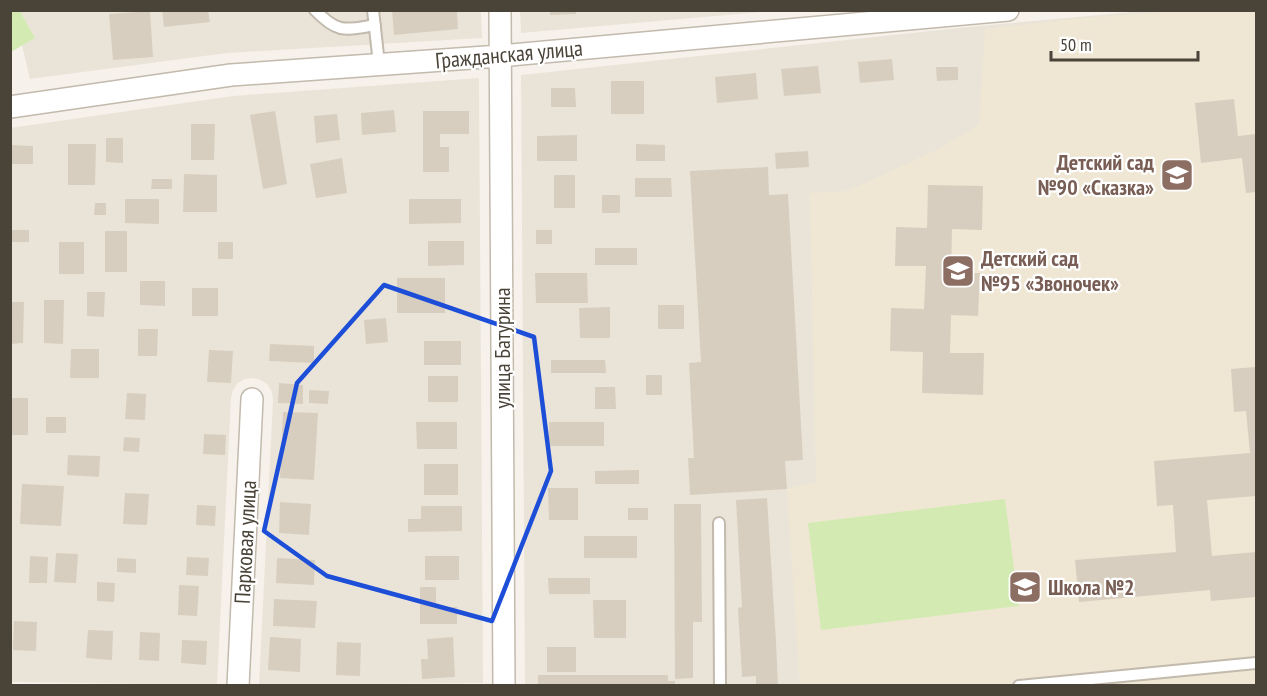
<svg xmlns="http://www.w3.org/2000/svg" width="1267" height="696" viewBox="0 0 1267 696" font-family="'PT Sans Narrow',sans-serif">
<rect width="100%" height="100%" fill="#f6f2eb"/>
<path fill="#eae4d8" d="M520 10 772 11 521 33Z
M20 11H481L482 38 227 53 30 79 22 45 35 38Z
M1143 11H1256V685H525L521 75 968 27Z
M479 78 483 683 259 685 273 400 272 392 268 385 261 380 253 378 245 379 238 383 233 390 231 398 217 685 11 682 10 128 233 96Z"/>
<path fill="#efe7d4" d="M1178 11H1256V685H800L787 489 816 482 810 193 848 191 936 150 979 125 985 29 1083 18Z"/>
<path fill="#d3ebb2" d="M11 10 20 11 35 38 11 52Z
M1005 499 1019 606 821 630 808 523Z"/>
<path fill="#d8cebf" d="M162 10H208L210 22 164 27Z
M392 10H457L458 29 394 35Z
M550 10H576V14L550 15Z
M150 11 153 57 113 60 109 14Z
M892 59 894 80 860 83 858 62Z
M818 66 821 93 784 96 781 69Z
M936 67H958V80L937 81Z
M756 73 758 99 717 103 715 77Z
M611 81H644V114H611Z
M551 88H575L576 107H551Z
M1234 99 1238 136 1256 134V192L1246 193 1242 158 1201 163 1195 103Z
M394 110 396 132 362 135 361 113Z
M275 111 287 184 263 189 250 115Z
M423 111H469V134H440V147H449V172H423Z
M337 114 340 140 316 143 314 116Z
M191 124H215L214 160H191Z
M577 135V161H537V136Z
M106 138H123V163L106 162Z
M68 144H96L95 185H68Z
M636 144 665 145V161H636Z
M10 145 33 146V164H10Z
M808 151 809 167 776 169 775 153Z
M342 158 347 193 316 198 310 164Z
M768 167 769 195 788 194 803 460 785 461 787 489 690 495 688 458H694L689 363 701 362 690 171Z
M184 174 217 175V212H183Z
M554 175H575V208H554Z
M635 178H671L672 197H635Z
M152 179H172V189H151Z
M928 185 983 186 982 230 952 229 951 273H980L978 316 951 315 950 353H984L983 395 922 393 923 352 890 351 891 308 924 309 926 266H895L896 227 927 228Z
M602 195H620V213H602Z
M125 199H159V224L125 223Z
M409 199H461V223L409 224Z
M95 203H106V215H94Z
M10 230H29V242H10Z
M536 230H552V244H536Z
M105 231H127V272H105Z
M428 241H464V265L428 266Z
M59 242H84V274H59Z
M218 242H233V259H218Z
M595 248H637V265H595Z
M535 273H587L588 303H536Z
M397 278H445V313H397Z
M140 281H165V306L140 305Z
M192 288H218V316H192Z
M87 292H105L104 317 87 316Z
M44 300H64L63 344 44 343Z
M10 302H24L23 343 10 344Z
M658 305H684V329H658Z
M610 307V338H580L579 308Z
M386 318 388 342 366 344 364 320Z
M138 329H158L157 356H138Z
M424 341H461V365H424Z
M270 344 314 346V363L269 361Z
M71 349H99V378H70Z
M209 350 233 351 231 383 207 382Z
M551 360H605L606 373H551Z
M1256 367V496L1207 500 1212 556 1256 552V597L1211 601 1210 590 1079 602 1075 560 1176 552 1173 505 1157 506 1154 461 1250 453 1246 411 1234 412 1231 369Z
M646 375H662V395H646Z
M428 376H458V402H428Z
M279 383 303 385V404L278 403Z
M595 387H615L616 409H595Z
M309 390 329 391 328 404 309 403Z
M127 393 146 394 145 420 125 419Z
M10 398H28V435H10Z
M283 412 318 413 314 480 280 478Z
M46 417H66V433H46Z
M416 422H457V449H417Z
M549 422H604V446H549Z
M204 434 226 435 225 455 203 454Z
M124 437 140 438 139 452 123 451Z
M68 455 100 456 99 477 67 475Z
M424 464H458V495H424Z
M639 470V484H595V471Z
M22 484 64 486 61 526 20 524Z
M548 488H578V520H549Z
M125 493 149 494 147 525 123 524Z
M767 498 776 641 778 686H756V676L742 677 738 608 742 607 736 500Z
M280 502 311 504 309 535 279 533Z
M674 504H701L702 622H693V678L675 679Z
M197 505 216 506 215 526 196 525Z
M421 506H462V531L408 532V519H421Z
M628 508H648V520H628Z
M584 536H637V558H584Z
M56 553 78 554 76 583 54 582Z
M30 556 48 557 47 583H29Z
M425 556H459V580H425Z
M187 557 209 558 208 576 186 575Z
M117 558 136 559V573L117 572Z
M277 558 315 560 314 585 276 583Z
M548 578H590V594H549Z
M97 582 115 583 114 602 97 601Z
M179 585 199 586 197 616 178 615Z
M420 587H436V607H457V624H420Z
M274 599 317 601 315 628 273 626Z
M593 600H626V638H594Z
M14 621 37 622 36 651 13 650Z
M88 630 113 631 112 660 86 658Z
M140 632 160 633 159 661 139 660Z
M270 637 301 639 300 672 268 670Z
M453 637 455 677 422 679 421 659H428L427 639Z
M182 640 207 641 206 665 181 663Z
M337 642 361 643 360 676 336 675Z
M547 647H576V672H547Z
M538 675H668V681H675V686H538Z"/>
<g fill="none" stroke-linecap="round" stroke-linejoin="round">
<defs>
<path id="lane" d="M315 10C338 34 345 30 375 25
M373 10 379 64
M719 523 720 686
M1019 686 1256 663"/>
<path id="street" d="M500 10 504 686
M10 107 231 75 500 56 1008 10
M238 686 252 399"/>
</defs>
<use href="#lane" stroke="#c2baac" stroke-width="14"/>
<use href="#street" stroke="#c2baac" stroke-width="24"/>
<use href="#lane" stroke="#fff" stroke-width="10"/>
<use href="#street" stroke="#fff" stroke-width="21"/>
</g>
<path fill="none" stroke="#1d4ed8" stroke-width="4.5" stroke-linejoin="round" d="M384 285 534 337 551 471 492 621 327 576 264 531 297 383Z"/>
<defs>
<symbol id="school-square" viewBox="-11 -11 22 22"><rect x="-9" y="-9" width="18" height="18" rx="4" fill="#8d6e63" stroke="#fff"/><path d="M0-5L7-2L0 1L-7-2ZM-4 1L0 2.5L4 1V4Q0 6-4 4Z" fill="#fff"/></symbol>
</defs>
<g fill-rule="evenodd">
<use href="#school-square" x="1158" y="156" width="38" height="38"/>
<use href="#school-square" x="939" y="252" width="38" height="38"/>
<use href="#school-square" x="1006" y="568" width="38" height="38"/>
</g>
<g text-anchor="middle" stroke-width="4.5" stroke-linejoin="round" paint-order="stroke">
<g font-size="22" fill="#4a4338" stroke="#fff">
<text transform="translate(509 54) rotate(-5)" y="8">Гражданская улица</text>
<text transform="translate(502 348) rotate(-90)" y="8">улица Батурина</text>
<text transform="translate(245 542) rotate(-87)" y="8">Парковая улица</text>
</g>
<g font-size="22" font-weight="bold" fill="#785e54" stroke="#fff" text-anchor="start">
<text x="1154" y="170" text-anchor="end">Детский сад<tspan x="1154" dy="25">№90 «Сказка»</tspan></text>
<text x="981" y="266">Детский сад<tspan x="981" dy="25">№95 «Звоночек»</tspan></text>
<text x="1048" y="595">Школа №2</text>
</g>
</g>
<rect width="1267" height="696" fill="none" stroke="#4a4338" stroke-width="24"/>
<path d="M1051 51v9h147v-9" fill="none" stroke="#4a4338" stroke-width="3"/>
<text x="1060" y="51" font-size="18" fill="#4a4338" stroke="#ffffff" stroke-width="4.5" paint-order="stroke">50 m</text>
</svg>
